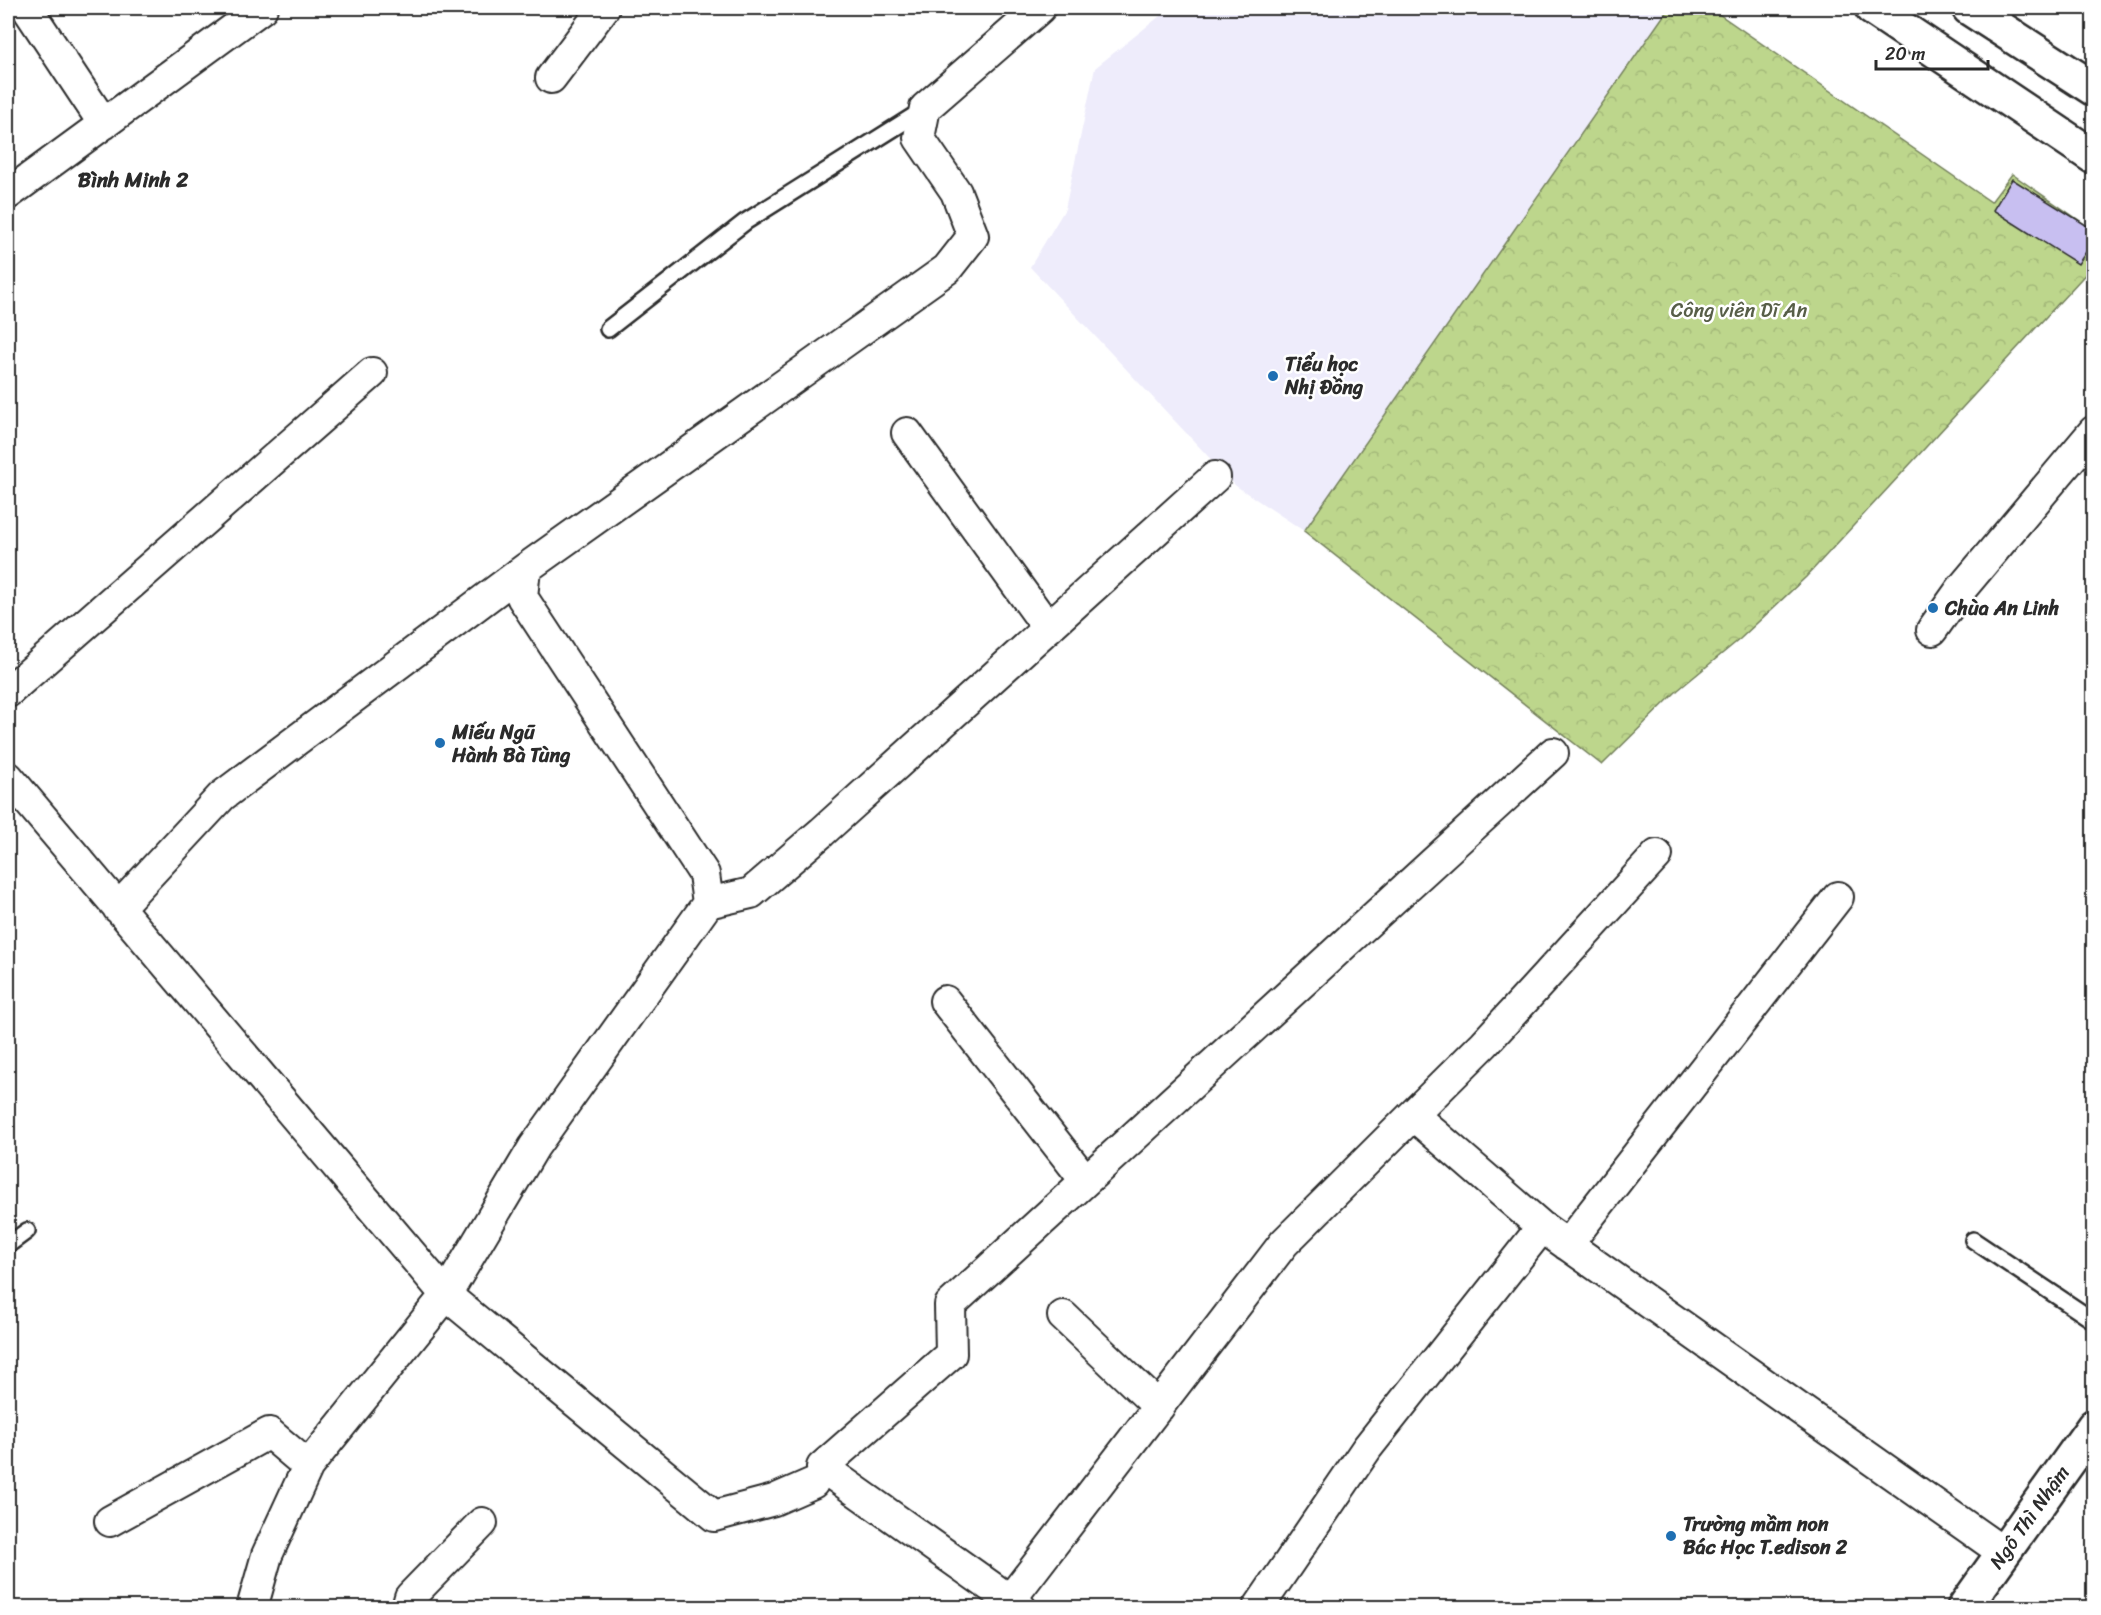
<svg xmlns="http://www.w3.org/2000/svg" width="2101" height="1615" viewBox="0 0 2101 1615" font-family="Sriracha,sans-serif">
<defs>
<pattern id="park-crowns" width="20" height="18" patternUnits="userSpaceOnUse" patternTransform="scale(1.5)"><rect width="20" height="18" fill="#bdd68c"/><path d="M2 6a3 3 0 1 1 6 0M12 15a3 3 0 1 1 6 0" fill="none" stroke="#a3b879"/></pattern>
</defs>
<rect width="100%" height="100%" fill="#fff"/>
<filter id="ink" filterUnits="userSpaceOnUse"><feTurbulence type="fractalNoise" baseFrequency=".0167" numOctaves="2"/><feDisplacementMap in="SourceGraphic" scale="12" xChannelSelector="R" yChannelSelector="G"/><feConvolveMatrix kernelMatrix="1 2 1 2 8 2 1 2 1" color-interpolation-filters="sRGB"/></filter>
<g filter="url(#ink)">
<path fill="#eeecfb" d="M1170 8H1669L1304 531 1236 486 1030 267 1065 209 1095 68Z"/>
<path fill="url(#park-crowns)" stroke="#74805c" stroke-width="1.5" d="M1669 8H1710L1991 202 2012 174 2093 230V266L1806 577 1740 639 1678 690 1602 765 1304 531Z"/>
<path fill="#c8bff1" stroke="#2b2b2b" stroke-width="1.5" d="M2012 179 2094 230V240L2078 264 1993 210Z"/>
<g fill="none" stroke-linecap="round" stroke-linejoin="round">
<defs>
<path id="service" d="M608 329 745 222 923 110
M1973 1240 2094 1321
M8 1245 27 1231"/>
<path id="minor" d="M27 8 104 124
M551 78 604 8
M8 194 262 8
M907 433 1048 628
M1932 630 1962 588 2094 431
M8 692 372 373
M8 777 446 1295 714 1516 774 1500 813 1483
M708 903 751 893 822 832 1215 477
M118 908 222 796 525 569
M945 1001 1085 1180
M1413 1115 1542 1227 2004 1553
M1567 1245 1838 897
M1063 1316 1159 1407
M110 1521 269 1433 308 1466
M1010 1600 1284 1243 1484 1044 1657 855
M252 1608 267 1555 308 1466 446 1295 534 1147 708 903 704 874 522 597 525 569 947 269 973 236 956 192 919 138 925 108 1040 8
M407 1608 410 1597 482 1523
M1021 1608 822 1467 951 1354 950 1305 1553 753
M1258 1608 1367 1448 1542 1227"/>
<g id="tertiary">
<path id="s1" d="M1964 1608 2094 1426"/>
</g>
<path id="secondary" d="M1872 8 2094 157
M1969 8 2094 89"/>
</defs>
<use href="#service" stroke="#2b2b2b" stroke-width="20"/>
<use href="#minor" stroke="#2b2b2b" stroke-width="34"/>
<use href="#tertiary" stroke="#2b2b2b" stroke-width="38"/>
<use href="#secondary" stroke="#2b2b2b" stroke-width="38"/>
<use href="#service" stroke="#fff" stroke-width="15"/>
<use href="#minor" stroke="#fff" stroke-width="30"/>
<use href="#tertiary" stroke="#fff" stroke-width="33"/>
<use href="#secondary" stroke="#fff" stroke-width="33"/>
</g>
</g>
<g fill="#1f6fb2" stroke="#fff" stroke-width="2">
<circle cx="1273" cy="376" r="6"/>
<circle cx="1933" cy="608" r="6"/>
<circle cx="440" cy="743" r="6"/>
<circle cx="1671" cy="1536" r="6"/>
</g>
<g text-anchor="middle" stroke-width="5" stroke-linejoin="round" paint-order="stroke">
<g font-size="20" fill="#575e48" stroke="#fff">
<text x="1739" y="317">Công viên Dĩ An</text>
</g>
<g font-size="20" font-weight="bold" fill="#2b2b2b" stroke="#fff" text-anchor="start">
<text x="1285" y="371">Tiểu học<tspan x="1285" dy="23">Nhị Đồng</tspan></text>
<text x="1945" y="615">Chùa An Linh</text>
<text x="452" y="739">Miếu Ngũ<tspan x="452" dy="23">Hành Bà Tùng</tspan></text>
<text x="1683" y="1531">Trường mầm non<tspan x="1683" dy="23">Bác Học T.edison 2</tspan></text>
</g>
<g font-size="20" fill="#2b2b2b" stroke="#fff">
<text dy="7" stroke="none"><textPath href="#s1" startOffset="112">Ngô Thì Nhậm</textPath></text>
</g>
<g font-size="21" font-weight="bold" fill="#2b2b2b" stroke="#fff">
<text x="133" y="187">Bình Minh 2</text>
</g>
</g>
<rect width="2101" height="1615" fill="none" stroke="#fff" stroke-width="30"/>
<rect x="15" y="15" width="2071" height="1585" fill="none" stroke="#2b2b2b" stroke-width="2" filter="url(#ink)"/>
<path d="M1876 60v9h112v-9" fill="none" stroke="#2b2b2b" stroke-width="3"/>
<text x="1885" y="60" font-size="18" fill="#2b2b2b" stroke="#ffffff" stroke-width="4.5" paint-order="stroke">20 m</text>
</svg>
